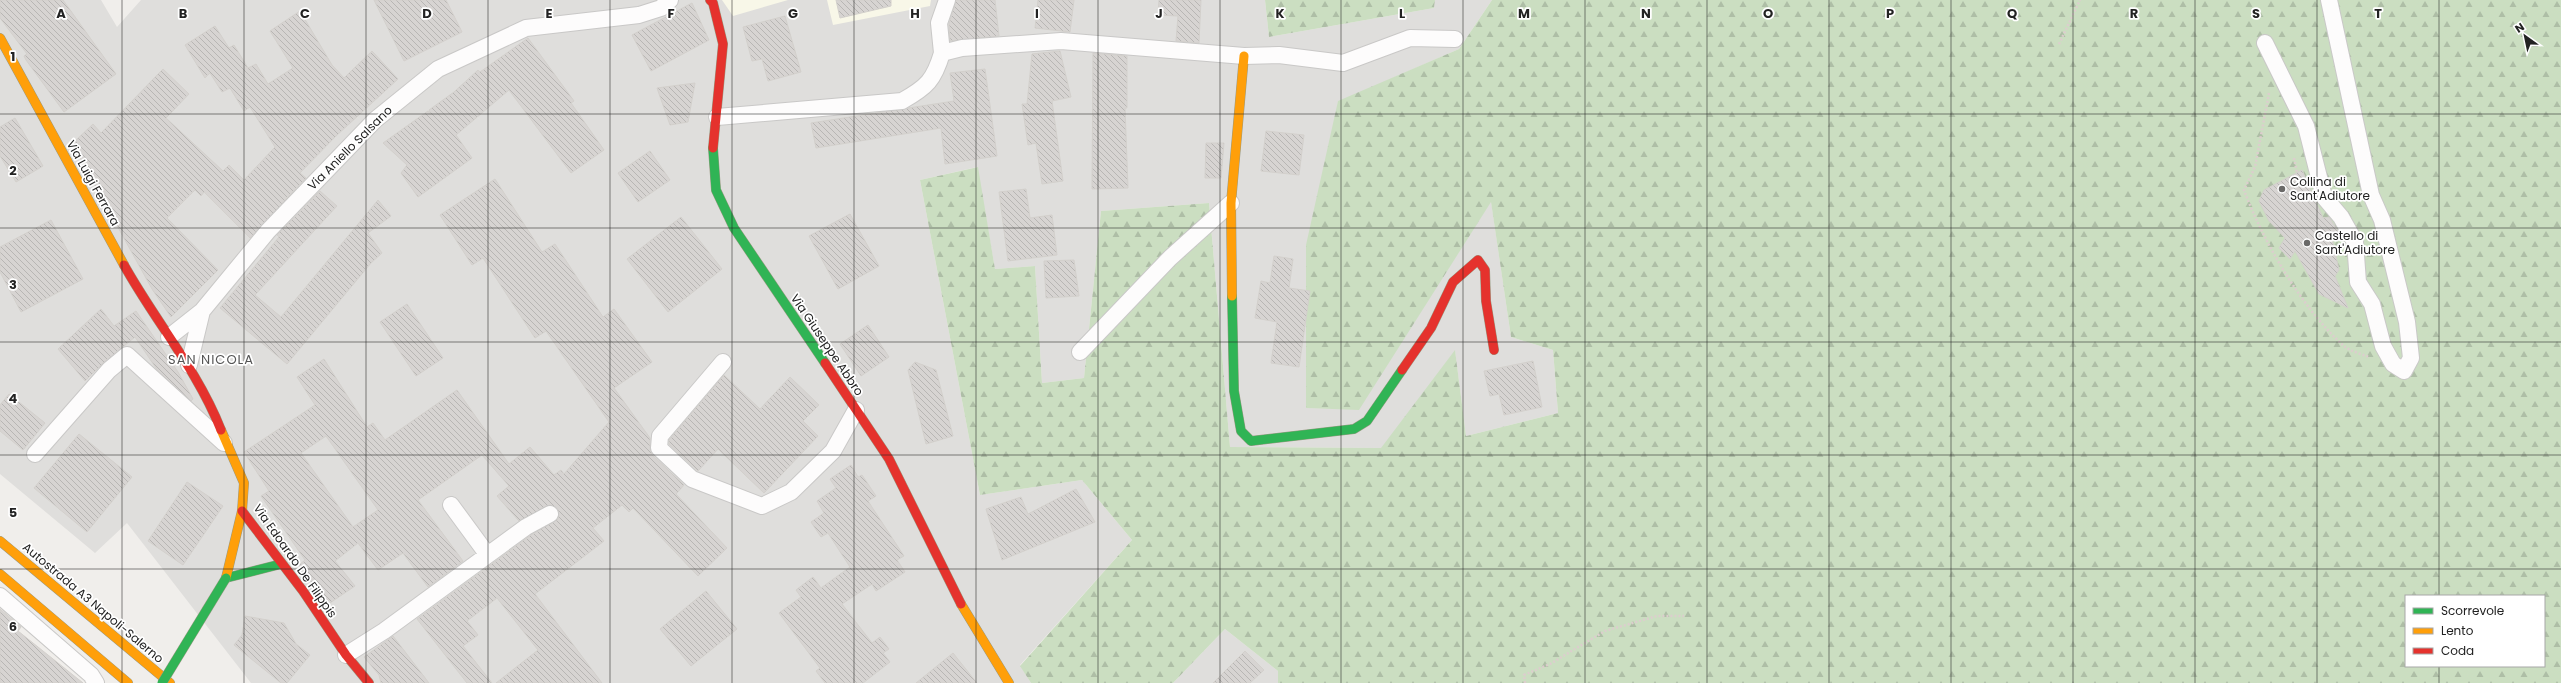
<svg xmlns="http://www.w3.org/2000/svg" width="2561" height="683" viewBox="0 0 2561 683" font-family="Poppins,sans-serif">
<defs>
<pattern id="forest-firs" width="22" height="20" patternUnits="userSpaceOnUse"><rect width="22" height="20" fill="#cbdec1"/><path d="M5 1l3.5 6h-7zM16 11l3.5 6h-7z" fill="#aebea6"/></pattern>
<pattern id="building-back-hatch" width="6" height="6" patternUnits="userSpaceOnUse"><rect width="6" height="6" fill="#d7d4d2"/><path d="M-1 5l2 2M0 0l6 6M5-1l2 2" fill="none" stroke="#b8b6b4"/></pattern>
</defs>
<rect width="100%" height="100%" fill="#f0eeeb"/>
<path fill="#dfdedc" d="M0 0H101L117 27 141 0H1265L1269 37 1434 8 1435 0H1492L1459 49 1338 102 1306 408 1359 409 1491 201 1511 337 1553 350 1558 413 1466 436 1455 351 1382 448 1230 447 1209 203 1101 211 1084 378 1042 383 1035 266 995 269 977 167 920 180 980 495 1082 480 1132 540 1020 665 1031 683H251L127 523 95 553 0 474Z
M1225 629 1278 671V683H1173Z"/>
<path fill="#f8f7e8" d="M722 0H788L733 16Z
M827 0H931L930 6 833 25Z"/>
<path fill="url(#forest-firs)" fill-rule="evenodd" d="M1265 0H1435L1434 8 1269 37Z
M1492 0H2561V683H1278V671L1225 629 1173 683H1031L1020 666 1132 540 1082 480 980 495 920 180 978 167 995 269 1035 266 1042 383 1084 378 1101 211 1209 203 1230 447 1381 448 1455 350 1466 436 1558 413 1553 350 1511 337 1491 202 1359 410 1306 408V245L1338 101 1459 49ZM2406 596H2544V666H2406Z"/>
<path fill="url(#building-back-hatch)" stroke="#d3d0cc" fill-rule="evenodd" d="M0 0H63L116 74 64 112 26 60 24 56 27 54 0 18Z
M374 0H446L462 32 404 61Z
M836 0H891V6L840 18Z
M956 0H995L999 36 950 41 949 24Z
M1038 0H1074L1070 32 1035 28Z
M1159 0H1201L1199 43 1176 41 1178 16 1158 15Z
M692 3 709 40 651 71 632 35Z
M300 11 332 65 344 78 372 51 398 79 336 136 300 173 306 178 250 238 204 192 201 196 195 190 167 218 218 270 171 317 152 289 72 144 93 124 101 133 163 69 189 94 166 118 223 171 229 165 244 180 275 147 250 107 244 111 230 88 222 92 210 73 205 78 185 45 215 26 229 48 234 45 248 68 256 64 268 84 293 68 270 31Z
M785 16 801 72 768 81 762 59 752 61 743 27Z
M528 38 574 101 571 103 604 150 571 173 509 90 456 135 472 158 418 197 401 173 407 165 383 143 428 111 431 115 429 110 454 92 478 70 480 72Z
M1060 51 1071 97 1052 101 1063 181 1042 184 1036 143 1028 145 1022 104H1027L1032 54Z
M1093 53 1127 56V108H1125L1128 188 1092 189Z
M985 69 997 156 945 164 941 128 816 148 811 123 954 101 950 73Z
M695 83 688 122 670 125 657 88Z
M15 118 43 166 16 182 0 156V127Z
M1266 131 1304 135 1299 175 1261 171Z
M1206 143H1224L1221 178H1205Z
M650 151 670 180 638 202 618 173Z
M2302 170 2323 218 2329 217 2341 236 2332 238 2339 270 2335 276 2348 308 2319 294 2295 251 2290 259 2279 248 2285 238 2269 221 2259 201 2264 190Z
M495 179 542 252 555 244 603 317 614 309 652 362 614 388 650 438V448L652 455 684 485 676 494 727 548 698 576 633 508 629 512 622 505 593 528 604 541 535 594 602 683H496L538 650 497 598 467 621 478 635 463 646 492 683H467L417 619 531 535 558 519V509L550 505 519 521 497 496 509 486 482 455 418 500 463 561 428 587 403 553 378 570 358 543 335 561 355 586 327 605 299 565 305 560 261 496 269 491 244 452 315 405 297 377 324 359 367 427 373 423 385 440 457 390 509 464 530 447 554 475 561 470 564 474 609 422 546 331 535 338 483 258 472 265 440 215ZM326 436 378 510 353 527 301 453Z
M1026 189 1030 218 1052 215 1057 255 1008 261 999 192Z
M320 191 337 206 255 295 281 317 378 200 391 216 368 233 382 253 371 263 287 364 220 308 279 237 277 235Z
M850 214 879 266 838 289 809 236Z
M681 217 722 269 668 312 627 259Z
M51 220 83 279 21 312 0 272V247Z
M1274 256 1293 259 1289 288 1310 291 1299 367 1271 363 1277 322 1255 318 1261 281 1270 283Z
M1074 260 1079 296 1046 298 1044 261Z
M407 304 443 358 416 376 380 322Z
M101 309 114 326 136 311 178 372 193 399 191 401 158 371 135 337 103 363 85 381 58 349Z
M868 325 889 357 861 376 840 344Z
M1533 361 1542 407 1504 415 1499 394 1490 396 1484 371Z
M915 362 936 370 953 436 926 444 908 370Z
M724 375 760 409 790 377 819 405 803 421 818 436 764 493 718 449 698 471 669 444V440Z
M9 394 45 423 23 450 0 431V405Z
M79 434 132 477 87 532 34 488Z
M851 465 858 477 862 475 876 496 868 501 904 556 897 560 905 572 876 591 872 584 842 604 872 643 880 637 889 649 883 653 890 662 863 683H825L816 671 820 668 779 613 801 597 796 590 813 577 821 588 850 567 828 533 821 537 811 522 824 513 817 501 836 488 830 479Z
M187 482 223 506 183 565 148 541Z
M1076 489 1095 522 1002 560 986 509 1021 497 1028 514Z
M706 591 737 629 691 666 660 629Z
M0 609 21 627 18 631 83 683H0Z
M245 616 284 623 296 644 310 655 287 683H281L234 645 242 635Z
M393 636 429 683H381L379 675 364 657Z
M1245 651 1264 670 1250 683H1213Z
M953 653 977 683H916Z"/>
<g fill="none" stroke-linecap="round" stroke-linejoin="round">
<defs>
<path id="street" d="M2265 43 2306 126 2324 197 2341 217 2355 242 2358 282 2372 304 2383 346 2393 364 2404 371 2411 358 2407 322 2382 220 2371 195 2329 0
M942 53 939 23 947 0
M717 117 902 101C927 87 934 80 942 53L962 48 1061 41 1244 56 1279 55 1343 63 1410 38 1455 39
M169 337 202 311 268 231 375 120 438 69 526 28 639 15 661 8 670 0
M1080 352 1170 258 1231 203
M723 362 660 436 659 448 692 479 762 506 791 492 833 451 856 410
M189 365 202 311
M35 454 109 370 127 355 224 443
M451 505 487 554
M0 596 91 675 96 683
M346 655 384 631 526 527 550 514"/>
<path id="fast" d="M713 148 716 190 734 228 825 363
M1232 296 1234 391 1241 431 1251 441 1354 429 1367 421 1402 370
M226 578 281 564"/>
<path id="slow" d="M0 38 124 265
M1232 296 1231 203 1244 56
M221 430 244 483 242 511 226 578
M0 541 170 683
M0 574 128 683
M961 604 1009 683"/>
<path id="jam" d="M710 0 713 3 723 44 713 148
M124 265C155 321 197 369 221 430
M825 363 889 459 961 604
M1402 370 1431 328 1453 282 1478 260 1485 270 1486 301 1494 350
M242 511 303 591 346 655 369 683"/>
</defs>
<use href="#street" stroke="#c9c8c7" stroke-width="18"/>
<use href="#fast" stroke="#999a82" stroke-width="10"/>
<use href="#slow" stroke="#999a82" stroke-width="10"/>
<use href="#jam" stroke="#999a82" stroke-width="10"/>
<path stroke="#dccecd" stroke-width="2.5" stroke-dasharray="2 2" stroke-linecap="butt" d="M2059 44 2080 0
M2269 93 2255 167 2244 190C2263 241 2302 309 2344 346 2350 351 2361 354 2369 357
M2294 158 2297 173
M1525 683 1524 675 1550 664 1605 631 1657 616H1684"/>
<use href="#street" stroke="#fdfcfc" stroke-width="16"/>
<use href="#fast" stroke="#30b455" stroke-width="9"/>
<use href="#slow" stroke="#ff9f0a" stroke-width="9"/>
<use href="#jam" stroke="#e5322d" stroke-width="9"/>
<defs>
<path id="fast-bridge" d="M162 683 226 578"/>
</defs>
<use href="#fast-bridge" stroke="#999a82" stroke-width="10" stroke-linecap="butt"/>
<use href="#fast-bridge" stroke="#30b455" stroke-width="9"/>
</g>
<path fill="none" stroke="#222" stroke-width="1" stroke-opacity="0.55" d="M122 0V683M244 0V683M366 0V683M488 0V683M610 0V683M732 0V683M854 0V683M976 0V683M1098 0V683M1220 0V683M1341 0V683M1463 0V683M1585 0V683M1707 0V683M1829 0V683M1951 0V683M2073 0V683M2195 0V683M2317 0V683M2439 0V596M0 114H2561M0 228H2561M0 342H2561M0 455H2561M0 569H2561M2439 666V683"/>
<g fill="#6a6968" stroke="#fff" stroke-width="1.5">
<circle cx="2282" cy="189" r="4"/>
<circle cx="2307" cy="243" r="4"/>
</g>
<g text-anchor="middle" stroke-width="3.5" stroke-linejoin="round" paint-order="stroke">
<g font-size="12" fill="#222" stroke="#fff">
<text transform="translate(350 148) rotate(-45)" y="4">Via Aniello Salsano</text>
<text transform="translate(93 183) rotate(61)" y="4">Via Luigi Ferrara</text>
<text transform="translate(827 345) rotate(56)" y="4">Via Giuseppe Abbro</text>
<text transform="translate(295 561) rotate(55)" y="4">Via Edoardo De Filippis</text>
<text transform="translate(93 603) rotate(40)" y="4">Autostrada A3 Napoli-Salerno</text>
</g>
<g font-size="12" fill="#222" stroke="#fff" text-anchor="start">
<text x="2290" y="186">Collina di<tspan x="2290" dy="14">Sant'Adiutore</tspan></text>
<text x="2315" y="240">Castello di<tspan x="2315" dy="14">Sant'Adiutore</tspan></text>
</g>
<g font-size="13" letter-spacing="1" fill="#555" stroke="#fff">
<text x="211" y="364">SAN NICOLA</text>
</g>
</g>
<g font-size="13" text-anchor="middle" font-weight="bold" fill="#222" stroke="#fff" stroke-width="3.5" stroke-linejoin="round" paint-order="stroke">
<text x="61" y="18">A</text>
<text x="183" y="18">B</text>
<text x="305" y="18">C</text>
<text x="427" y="18">D</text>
<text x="549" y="18">E</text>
<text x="671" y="18">F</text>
<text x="793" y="18">G</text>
<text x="915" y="18">H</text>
<text x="1037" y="18">I</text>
<text x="1159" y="18">J</text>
<text x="1280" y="18">K</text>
<text x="1402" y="18">L</text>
<text x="1524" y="18">M</text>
<text x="1646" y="18">N</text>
<text x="1768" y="18">O</text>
<text x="1890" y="18">P</text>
<text x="2012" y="18">Q</text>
<text x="2134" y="18">R</text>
<text x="2256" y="18">S</text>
<text x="2378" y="18">T</text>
<text x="13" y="61">1</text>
<text x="13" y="175">2</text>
<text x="13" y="289">3</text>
<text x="13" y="403">4</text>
<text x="13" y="517">5</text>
<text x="13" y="631">6</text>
</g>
<rect x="2405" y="595" width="140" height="72" fill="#ffffff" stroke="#a7a7a7"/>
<rect x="2413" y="608" width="20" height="6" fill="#30b455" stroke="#a7a7a7"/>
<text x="2441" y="615" font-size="12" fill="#222222">Scorrevole</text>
<rect x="2413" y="628" width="20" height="6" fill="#ff9f0a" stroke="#a7a7a7"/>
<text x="2441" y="635" font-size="12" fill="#222222">Lento</text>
<rect x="2413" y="648" width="20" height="6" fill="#e5322d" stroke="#a7a7a7"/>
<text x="2441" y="655" font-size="12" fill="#222222">Coda</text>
<g transform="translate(2525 36) rotate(327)" stroke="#ffffff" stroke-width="3" paint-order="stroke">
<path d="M0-3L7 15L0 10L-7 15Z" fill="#222222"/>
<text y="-6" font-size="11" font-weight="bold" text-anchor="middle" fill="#222222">N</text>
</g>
</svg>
